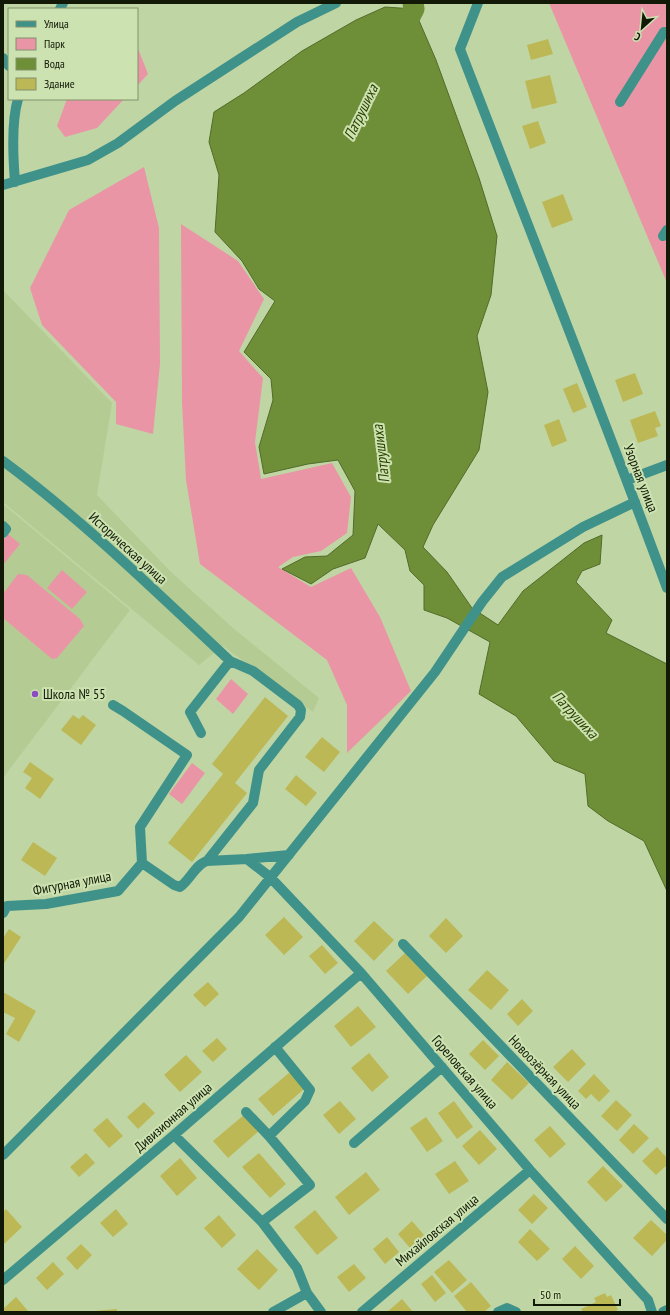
<svg xmlns="http://www.w3.org/2000/svg" width="670" height="1315" viewBox="0 0 670 1315" font-family="'PT Sans Narrow',sans-serif">
<rect width="100%" height="100%" fill="#c0d5a4"/>
<path fill="#b4cc94" d="M3 290 112 403 97 495 170 571 233 628 319 698 313 712 223 646 199 665 3 502Z
M3 504 130 610 3 778Z"/>
<path fill="#e995a6" d="M549 3H667V283Z
M137 46 148 74 137 86Z
M67 99H124L97 128 65 137 57 126Z
M144 167 159 228 160 364 153 434 116 424V402L42 325 30 288 69 210Z
M181 224 238 261 264 299 239 351 263 378 255 442 261 479 332 463 351 497 347 533 321 551 293 557 278 567 311 587 351 568 380 617 411 691 347 753V705L327 660 200 564 186 480 182 402Z
M8 534 20 544 3 565V541Z
M62 570 87 592 72 609 47 588Z
M18 574 27 575 80 619 84 626 57 658 52 659 3 618V594Z
M231 679 248 694 233 714 216 699Z
M192 763 205 773 182 804 169 794Z"/>
<path fill="#6e8f38" stroke="#526c29" d="M385 7 414 9 436 60 479 178 497 236 491 295 477 336 488 392 479 450 433 525 423 547 447 572 472 608 498 625 523 591 584 543 602 535 600 564 582 571 576 582 612 620 606 633 667 664V891L644 841 608 821 588 806 585 774 554 761 516 716 479 694 490 642 447 618 424 610V585L410 571 405 550 378 524 365 558 333 569 311 584 282 569 305 557 327 556 353 535 355 491 338 460 308 464 264 474 259 447 273 400 271 379 244 352 275 301 259 289 242 261 215 232 219 175 209 142 214 112 244 93 302 51 356 20Z"/>
<g fill="none" stroke-linecap="round" stroke-linejoin="round">
<path stroke="#6e8f38" stroke-width="21" d="M401 34 414 9 413 3"/>
</g>
<path fill="#bcb856" d="M548 39 553 54 531 60 527 45Z
M550 75 557 103 532 109 525 81Z
M538 121 546 143 530 149 522 126Z
M563 194 573 220 552 228 542 202Z
M635 373 643 394 623 402 615 380Z
M577 383 587 407 573 413 563 389Z
M655 411 661 426 655 428 658 436 638 443 630 420Z
M559 419 567 441 552 447 544 425Z
M265 697 288 716 235 783 247 793 192 862 168 843 223 774 212 764Z
M73 715 79 719 83 715 96 725 81 745 61 730Z
M322 737 340 752 324 772 305 757Z
M30 762 54 779 40 799 25 788 32 778 23 772Z
M296 775 317 793 306 806 285 789Z
M33 842 57 858 45 876 21 860Z
M284 917 303 937 284 955 265 935Z
M446 918 463 936 446 953 429 936Z
M374 921 394 940 374 961 354 941Z
M9 929 21 937 3 965V938Z
M322 945 338 963 325 974 309 956Z
M405 953 427 976 408 994 386 971Z
M487 970 509 990 491 1010 468 990Z
M208 982 219 994 205 1007 193 995Z
M3 992 36 1011 19 1042 6 1034 15 1018 3 1012Z
M522 999 533 1011 518 1026 507 1014Z
M358 1006 376 1027 351 1047 334 1026Z
M217 1038 227 1049 213 1062 202 1051Z
M483 1040 499 1056 485 1070 469 1054Z
M572 1049 586 1064 568 1082 553 1067Z
M369 1053 389 1077 372 1092 351 1068Z
M186 1055 202 1072 180 1092 164 1075Z
M507 1062 529 1083 512 1100 491 1080Z
M290 1072 304 1089 273 1116 258 1099Z
M594 1074 610 1091 599 1102 591 1094 586 1099 578 1091Z
M616 1100 632 1115 617 1131 601 1116Z
M340 1101 356 1119 339 1134 323 1115Z
M454 1101 473 1127 457 1139 438 1113Z
M144 1102 155 1113 138 1129 127 1117Z
M245 1114 259 1131 228 1158 213 1141Z
M426 1117 443 1141 427 1152 410 1128Z
M107 1118 123 1136 109 1148 93 1130Z
M634 1124 649 1138 633 1154 619 1140Z
M550 1126 566 1144 550 1158 534 1140Z
M480 1130 497 1149 479 1165 462 1146Z
M657 1147 667 1158V1165L656 1175 642 1161Z
M86 1153 95 1163 79 1177 70 1167Z
M259 1153 286 1184 270 1198 242 1167Z
M180 1158 197 1178 177 1196 160 1176Z
M455 1161 469 1181 449 1194 435 1174Z
M603 1166 623 1186 606 1202 587 1182Z
M366 1172 380 1190 349 1215 335 1197Z
M534 1194 548 1208 532 1224 518 1210Z
M6 1209 22 1227 3 1245V1212Z
M116 1209 128 1224 113 1237 100 1223Z
M315 1210 338 1238 317 1255 294 1227Z
M219 1215 236 1235 222 1248 204 1228Z
M651 1220 667 1235V1240L652 1256 633 1238Z
M412 1221 424 1235 410 1248 398 1234Z
M530 1229 550 1249 537 1261 518 1242Z
M387 1237 399 1252 385 1264 373 1249Z
M81 1244 92 1255 77 1270 66 1258Z
M575 1246 594 1266 581 1279 562 1259Z
M257 1249 278 1270 259 1290 237 1269Z
M449 1260 467 1280 452 1293 434 1272Z
M53 1262 64 1274 47 1290 36 1278Z
M354 1264 366 1278 349 1292 337 1277Z
M432 1275 446 1293 435 1302 421 1284Z
M471 1282 491 1306 484 1312H467L454 1296Z
M605 1293 607 1297 611 1295 618 1310 613 1312H583L581 1309 596 1302 594 1298Z
M16 1297 29 1312H3V1309Z
M402 1299 413 1312H387Z
M117 1309V1312H95V1311Z"/>
<g fill="none" stroke-linecap="round" stroke-linejoin="round">
<path stroke="#3f928a" stroke-width="10" d="M478 3 460 49C529 229 600 407 667 588
M60 9 63 3
M3 58 9 66
M620 102 664 32H667
M15 182C13 157 11 122 18 99
M3 185 88 160 118 143 175 101 297 22 336 3
M663 236 667 230
M3 461C84 521 156 592 230 661L253 671 298 705 301 710 300 717 259 770 253 803 207 861
M627 480 667 465
M3 526 6 529 3 533
M113 705 123 711 187 755 140 827 142 863
M201 733 190 712 230 661
M247 859 270 877 361 973 530 1170 648 1300 652 1312
M3 913 7 906 46 904 118 891 142 863 174 885 180 887C190 880 196 864 207 861L247 859 289 855
M403 944 667 1219
M246 1112 269 1136
M174 1135 262 1222 297 1268 307 1293 321 1312
M354 1143 442 1067
M3 1155 239 917 435 672 482 602 502 577 583 527 635 502
M262 1222 310 1185 269 1136 305 1101 310 1090 275 1047
M3 1280 174 1135 361 973
M273 1312 307 1293
M362 1312 530 1170
M498 1312 507 1308 516 1312
M663 1312 667 1310"/>
</g>
<circle fill="#8c4bc0" stroke="#cce2b0" stroke-width="1.5" cx="35" cy="694" r="4"/>
<g text-anchor="middle" stroke-width="4" stroke-linejoin="round" paint-order="stroke">
<g font-size="14" fill="#121a07" stroke="#cce2b0">
<text transform="translate(641 478) rotate(69)" y="5">Узорная улица</text>
<text transform="translate(128 548) rotate(42)" y="5">Историческая улица</text>
<text transform="translate(72 883) rotate(-11)" y="5">Фигурная улица</text>
<text transform="translate(465 1072) rotate(49)" y="5">Гореловская улица</text>
<text transform="translate(545 1072) rotate(46)" y="5">Новоозёрная улица</text>
<text transform="translate(173 1117) rotate(-41)" y="5">Дивизионная улица</text>
<text transform="translate(437 1230) rotate(-40)" y="5">Михайловская улица</text>
</g>
<g font-size="14" fill="#121a07" stroke="#cce2b0" text-anchor="start">
<text x="43" y="699">Школа № 55</text>
</g>
<g font-size="15" font-style="italic" fill="#2c4100" stroke="#cce2b0">
<text transform="translate(361 112) rotate(-64)" y="5">Патрушиха</text>
<text transform="translate(381 454) rotate(-97)" y="5">Патрушиха</text>
<text transform="translate(575 715) rotate(47)" y="5">Патрушиха</text>
</g>
</g>
<rect width="670" height="1315" fill="none" stroke="#121a07" stroke-width="8"/>
<rect x="8" y="8" width="130" height="92" fill="#cce2b0" stroke="#82926c"/>
<rect x="16" y="21" width="20" height="6" fill="#3f928a" stroke="#82926c"/>
<text x="44" y="28" font-size="12" fill="#121a07">Улица</text>
<rect x="16" y="38" width="20" height="12" fill="#e995a6" stroke="#82926c"/>
<text x="44" y="48" font-size="12" fill="#121a07">Парк</text>
<rect x="16" y="58" width="20" height="12" fill="#6e8f38" stroke="#82926c"/>
<text x="44" y="68" font-size="12" fill="#121a07">Вода</text>
<rect x="16" y="78" width="20" height="12" fill="#bcb856" stroke="#82926c"/>
<text x="44" y="88" font-size="12" fill="#121a07">Здание</text>
<g transform="translate(642 28) rotate(207)" stroke="#cce2b0" stroke-width="3" paint-order="stroke">
<path d="M0-3L7 15L0 10L-7 15Z" fill="#121a07"/>
<text y="-6" font-size="11" font-weight="bold" text-anchor="middle" fill="#121a07">С</text>
</g>
<path d="M534 1299v6h86v-6" fill="none" stroke="#121a07" stroke-width="2"/>
<text x="540" y="1299" font-size="12" fill="#121a07" stroke="#cce2b0" stroke-width="3" paint-order="stroke">50 m</text>
</svg>
